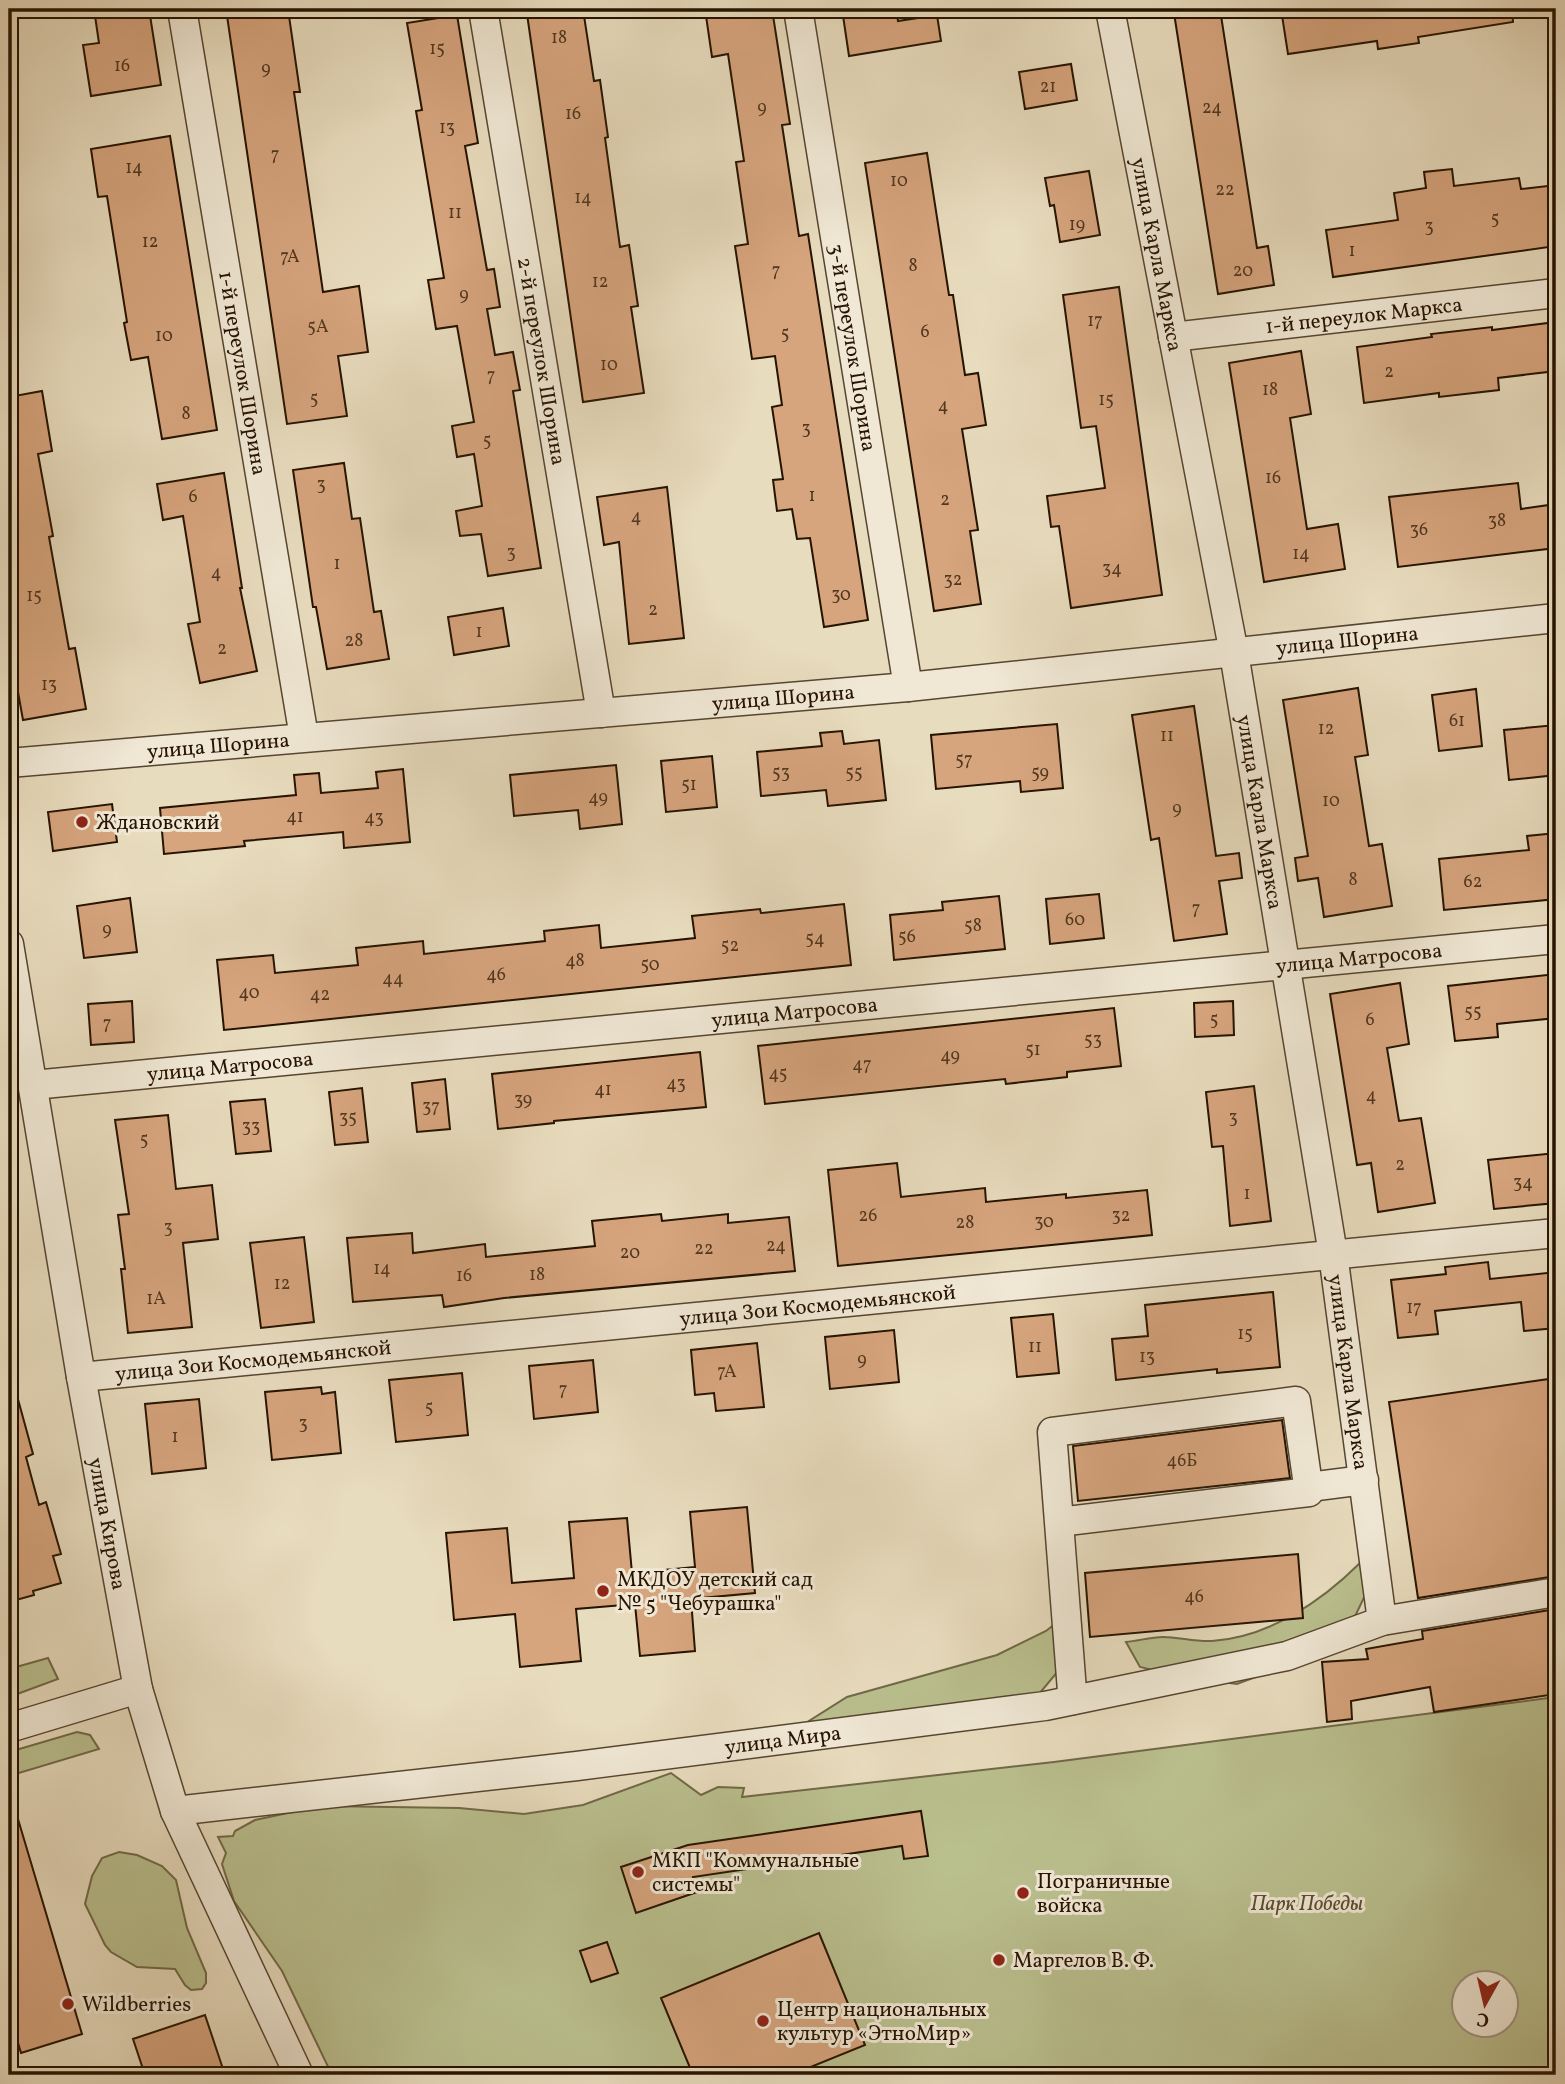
<svg xmlns="http://www.w3.org/2000/svg" width="1565" height="2084" viewBox="0 0 1565 2084" font-family="Vollkorn,serif">
<rect width="100%" height="100%" fill="#e8dcbe"/>
<filter id="stains"><feTurbulence type="fractalNoise" baseFrequency=".00286" numOctaves="4"/><feColorMatrix values="0 0 0 0 .2 0 0 0 0 .09 0 0 0 0 .02 0 0 0 .5 -.17"/></filter>
<radialGradient id="worn" r=".72"><stop offset=".6" stop-color="#630" stop-opacity="0"/><stop offset="1" stop-color="#630" stop-opacity=".3"/></radialGradient>
<path fill="#babf8e" stroke="#706947" stroke-width="2" fill-rule="evenodd" d="M1361 1562 1369 1587 1349 1629 1293 1663 1237 1684 1181 1677 1140 1667 1126 1642C1138 1641 1151 1637 1163 1637 1179 1637 1195 1642 1212 1641 1269 1637 1321 1602 1361 1562Z
M1060 1620 1069 1658 1039 1694 828 1742 809 1721 847 1697 997 1655 1046 1631Z
M48 1658 58 1679 9 1697V1669Z
M1556 1697V2075H332L282 1971 234 1901 222 1864 226 1853 218 1837 233 1836 235 1831 255 1820 321 1806 459 1808 524 1814 583 1805 671 1773 701 1795 718 1787 744 1788 742 1797 1054 1762ZM1464 1982H1506V2024H1464Z
M77 1732 90 1735 99 1749 9 1776V1752Z
M119 1852 137 1855 162 1866 176 1880 187 1928 206 1973V1983L202 1989 191 1990 185 1985 175 1969 137 1967 111 1952 105 1945 85 1904 92 1876 102 1858Z"/>
<path fill="#d6a47d" stroke="#261300" stroke-width="2" d="M94 9H149L161 85 91 96 83 45 99 43Z
M226 9H288L300 92H294L323 292 359 286 368 352 338 356 347 416 287 424Z
M563 9H583L594 81 600 80 608 137 605 138 620 247 629 245 638 306 631 307 644 393 583 402 527 14Z
M705 9H772L790 124 782 125 799 236 808 234 868 620 824 627 810 538 797 539 792 509 777 511 773 480 783 479 772 407 782 405 775 356 752 359 735 246 748 244 736 162 744 161 728 54 712 57Z
M842 9H896L898 21 937 15 941 41 849 56Z
M1204 9H1220L1257 248 1268 246 1274 285 1218 294 1174 13Z
M1281 9H1512L1513 22 1418 37 1419 43 1378 49 1377 41 1288 54Z
M457 15 478 143 465 146 487 270 494 269 500 307 487 309 495 355 513 352 520 390 513 391 541 568 488 576 481 534 460 536 456 511 482 506 474 454 457 457 452 426 474 422 457 326 436 329 428 280 444 278 416 111 422 110 407 23Z
M1071 64 1077 100 1025 109 1019 72Z
M170 136 217 430 162 439 148 357 131 360 124 323 127 322 107 196 98 197 91 149Z
M927 153 949 295H953L965 375 978 373 986 425 962 429 978 530 970 531 981 604 934 611 865 163Z
M1452 169 1454 186 1519 178 1521 189 1556 185V246L1333 277 1326 230 1398 220 1394 193 1426 188 1424 172Z
M1089 171 1100 235 1060 242 1054 205 1050 206 1045 178Z
M1119 287 1162 595 1071 608 1059 526 1051 527 1047 496 1105 488 1096 426 1081 428 1063 295Z
M1556 322V371L1498 378 1499 390 1439 397V393L1364 403 1357 347 1432 337 1431 334 1492 327V330Z
M1301 351 1311 414 1290 418 1307 529 1338 524 1345 569 1264 582 1229 363Z
M42 391 52 451 38 454 53 536 49 537 69 649 75 648 86 709 23 720 9 642V397Z
M344 463 352 519 360 518 374 612 381 611 389 659 327 669 316 607H313L293 470Z
M224 473 242 588H240L257 671 200 683 188 624 200 622 183 516 163 520 157 484Z
M1518 483 1521 509 1556 504V548L1398 567 1389 497Z
M667 487 684 638 629 644 619 542 604 545 597 497Z
M503 608 509 646 454 655 448 617Z
M1358 688 1368 755 1355 757 1369 846 1382 844 1392 906 1324 917 1318 878 1298 881 1295 858 1308 856 1283 700Z
M1476 689 1482 746 1439 751 1432 695Z
M1194 706 1216 856 1239 853 1242 878 1219 881 1227 934 1174 941 1159 838 1151 840 1132 715Z
M1057 724 1063 788 1021 792 1020 781 936 789 931 735Z
M1556 725V775L1509 780 1504 730Z
M842 731 844 744 879 740 886 800 828 806 826 790 761 796 757 752 822 746 820 733Z
M712 756 717 807 666 812 661 761Z
M616 765 622 824 580 829 578 810 514 816 510 775Z
M403 769 410 842 344 848 343 832 244 841 245 846 164 854 160 808 296 795 294 775 319 773 321 793 378 788 376 772Z
M112 804 117 842 53 851 48 812Z
M1556 833V899L1444 910 1439 859 1529 850 1527 836Z
M1099 894 1104 938 1050 944 1046 899Z
M999 896 1005 949 894 960 890 915 943 910 942 902Z
M130 898 137 952 84 958 77 906Z
M844 904 851 965 224 1030 217 960 273 955 275 973 358 965 356 948 423 941 424 954 545 941 544 931 599 925 601 948 695 938 692 916 760 909 761 913Z
M1556 974V1018L1497 1024 1498 1037 1455 1041 1448 986Z
M1400 983 1409 1044 1387 1048 1399 1121 1421 1118 1435 1203 1378 1212 1371 1163 1357 1165 1330 994Z
M132 1001 134 1042 91 1045 88 1004Z
M1233 1001 1234 1035 1195 1037 1194 1003Z
M1114 1008 1121 1066 1067 1072V1077L1006 1084 1005 1079 765 1104 758 1046Z
M700 1052 706 1107 554 1121V1123L498 1129 492 1074Z
M445 1079 450 1129 417 1132 412 1083Z
M1254 1086 1271 1221 1230 1226 1223 1146 1212 1147 1206 1092Z
M362 1088 368 1142 335 1145 329 1092Z
M265 1099 271 1151 236 1154 230 1102Z
M168 1115 176 1189 212 1185 218 1239 183 1243 192 1327 128 1333 121 1269H125L118 1215 129 1214 115 1120Z
M1556 1153V1203L1494 1209 1488 1160Z
M897 1163 901 1197 985 1188 986 1202 1066 1194V1198L1147 1190 1152 1235 838 1266 828 1170Z
M661 1214 662 1221 728 1214V1223L789 1217 795 1271 504 1298 444 1307 442 1295 353 1302 347 1238 412 1233 413 1253 485 1244 486 1257 595 1246 592 1221Z
M304 1237 314 1322 261 1328 250 1243Z
M1488 1262 1490 1279 1556 1272V1328L1524 1331 1521 1302 1435 1311 1438 1334 1398 1338 1391 1280 1446 1274 1445 1267Z
M1273 1292 1280 1367 1217 1373V1369L1116 1380 1112 1339 1148 1336 1145 1305Z
M1053 1314 1059 1373 1017 1377 1011 1318Z
M894 1330 899 1382 830 1389 825 1337Z
M757 1343 764 1407 716 1411 714 1393 695 1395 691 1350Z
M593 1360 598 1412 534 1419 529 1366Z
M462 1373 468 1435 396 1442 389 1380Z
M1556 1378V1481L1549 1482 1556 1529V1576L1418 1598 1389 1402Z
M321 1387 322 1394 335 1392 341 1453 272 1460 265 1392Z
M16 1392 33 1454 26 1457 39 1505 46 1502 61 1554 53 1556 61 1583 33 1591 34 1595 9 1602V1393Z
M199 1399 206 1468 152 1474 145 1404Z
M1282 1420 1290 1478 1078 1501 1073 1446Z
M747 1507 755 1593 691 1599 695 1651 640 1656 635 1604 576 1609 581 1661 520 1667 515 1614 454 1620 446 1533 507 1528 512 1583 574 1578 569 1522 627 1518 632 1573 695 1567 690 1512Z
M1298 1554 1303 1618 1090 1637 1085 1573Z
M1556 1609V1694L1434 1712 1430 1687 1351 1701 1352 1719 1327 1722 1322 1662 1368 1659 1366 1649 1423 1639 1422 1631Z
M15 1809 82 2034 21 2053 9 2012V1810Z
M921 1811 928 1856 904 1859 902 1846 693 1877 697 1892 636 1913 621 1867 688 1845Z
M819 1933 865 2045 791 2075H693L661 1998Z
M607 1942 618 1973 591 1982 580 1951Z
M205 2015 225 2075H145L133 2039Z"/>
<g fill="none" stroke-linecap="round" stroke-linejoin="round">
<defs>
<g id="minor">
<path id="s1" d="M182 9 304 737"/>
<path id="s2" d="M483 9 601 713"/>
<path id="s3" d="M798 9 908 687"/>
<path id="s4" d="M1110 9 1234 653 1333 1254 1382 1621"/>
<path id="s5" d="M1173 337 1556 293"/>
<path id="s6" d="M9 763 908 687 1556 618"/>
<path id="s7" d="M9 944 81 1377 138 1689 175 1811 299 2075"/>
<path id="s8" d="M33 1085 1556 939"/>
<path id="s9" d="M81 1377 1556 1233"/>
<path d="M1309 1487 1364 1480"/>
<path d="M1059 1522 1309 1492 1296 1401 1052 1432 1072 1691 1073 1700"/>
<path d="M9 1728 138 1689"/>
<path id="s10" d="M175 1811 577 1766 1045 1706 1287 1656 1382 1621 1556 1592"/>
</g>
</defs>
<use href="#minor" stroke="#564530" stroke-width="31"/>
<use href="#minor" stroke="#f0e8d5" stroke-width="28"/>
</g>
<g fill="#8f2418" stroke="#f0e8d5" stroke-width="2.5">
<circle cx="82" cy="822" r="7"/>
<circle cx="603" cy="1591" r="7"/>
<circle cx="638" cy="1872" r="7"/>
<circle cx="1023" cy="1893" r="7"/>
<circle cx="999" cy="1960" r="7"/>
<circle cx="68" cy="2004" r="7"/>
<circle cx="763" cy="2021" r="7"/>
</g>
<g text-anchor="middle" stroke-width="6" stroke-linejoin="round" paint-order="stroke">
<g font-size="18" fill="#52371f">
<text x="559" y="43">18</text>
<text x="437" y="54">15</text>
<text x="122" y="71">16</text>
<text x="266" y="74">9</text>
<text x="1048" y="92">21</text>
<text x="762" y="113">9</text>
<text x="1212" y="113">24</text>
<text x="573" y="119">16</text>
<text x="447" y="133">13</text>
<text x="275" y="160">7</text>
<text x="134" y="173">14</text>
<text x="899" y="186">10</text>
<text x="1225" y="195">22</text>
<text x="583" y="203">14</text>
<text x="455" y="218">11</text>
<text x="1495" y="224">5</text>
<text x="1077" y="230">19</text>
<text x="1429" y="232">3</text>
<text x="150" y="247">12</text>
<text x="1352" y="256">1</text>
<text x="290" y="262">7А</text>
<text x="913" y="271">8</text>
<text x="776" y="276">7</text>
<text x="1243" y="276">20</text>
<text x="600" y="287">12</text>
<text x="464" y="300">9</text>
<text x="1095" y="326">17</text>
<text x="318" y="332">5А</text>
<text x="925" y="337">6</text>
<text x="785" y="339">5</text>
<text x="164" y="341">10</text>
<text x="609" y="370">10</text>
<text x="1389" y="377">2</text>
<text x="491" y="381">7</text>
<text x="1270" y="395">18</text>
<text x="314" y="404">5</text>
<text x="1106" y="405">15</text>
<text x="943" y="411">4</text>
<text x="186" y="419">8</text>
<text x="806" y="434">3</text>
<text x="487" y="446">5</text>
<text x="1273" y="483">16</text>
<text x="321" y="490">3</text>
<text x="812" y="501">1</text>
<text x="193" y="502">6</text>
<text x="945" y="505">2</text>
<text x="636" y="522">4</text>
<text x="1497" y="526">38</text>
<text x="1419" y="535">36</text>
<text x="511" y="558">3</text>
<text x="1301" y="559">14</text>
<text x="337" y="569">1</text>
<text x="1112" y="574">34</text>
<text x="216" y="578">4</text>
<text x="953" y="585">32</text>
<text x="841" y="600">30</text>
<text x="34" y="601">15</text>
<text x="653" y="615">2</text>
<text x="479" y="637">1</text>
<text x="354" y="646">28</text>
<text x="222" y="654">2</text>
<text x="49" y="690">13</text>
<text x="1457" y="726">61</text>
<text x="1326" y="734">12</text>
<text x="1167" y="741">11</text>
<text x="964" y="765">57</text>
<text x="781" y="778">53</text>
<text x="854" y="778">55</text>
<text x="1040" y="778">59</text>
<text x="689" y="790">51</text>
<text x="598" y="803">49</text>
<text x="1331" y="806">10</text>
<text x="1177" y="814">9</text>
<text x="295" y="822">41</text>
<text x="374" y="823">43</text>
<text x="1353" y="885">8</text>
<text x="1473" y="887">62</text>
<text x="1196" y="914">7</text>
<text x="1075" y="925">60</text>
<text x="973" y="931">58</text>
<text x="107" y="935">9</text>
<text x="907" y="942">56</text>
<text x="815" y="944">54</text>
<text x="730" y="951">52</text>
<text x="575" y="966">48</text>
<text x="650" y="970">50</text>
<text x="496" y="980">46</text>
<text x="393" y="984">44</text>
<text x="249" y="998">40</text>
<text x="320" y="1000">42</text>
<text x="1473" y="1017">55</text>
<text x="1214" y="1025">5</text>
<text x="1370" y="1025">6</text>
<text x="107" y="1029">7</text>
<text x="1093" y="1045">53</text>
<text x="1033" y="1055">51</text>
<text x="950" y="1061">49</text>
<text x="862" y="1070">47</text>
<text x="778" y="1079">45</text>
<text x="676" y="1089">43</text>
<text x="603" y="1095">41</text>
<text x="1371" y="1101">4</text>
<text x="523" y="1105">39</text>
<text x="431" y="1112">37</text>
<text x="348" y="1123">35</text>
<text x="1233" y="1123">3</text>
<text x="251" y="1132">33</text>
<text x="144" y="1145">5</text>
<text x="1400" y="1170">2</text>
<text x="1523" y="1188">34</text>
<text x="1247" y="1199">1</text>
<text x="868" y="1221">26</text>
<text x="1121" y="1221">32</text>
<text x="1044" y="1227">30</text>
<text x="965" y="1228">28</text>
<text x="168" y="1233">3</text>
<text x="776" y="1251">24</text>
<text x="704" y="1254">22</text>
<text x="630" y="1258">20</text>
<text x="382" y="1274">14</text>
<text x="537" y="1280">18</text>
<text x="464" y="1281">16</text>
<text x="282" y="1289">12</text>
<text x="156" y="1304">1А</text>
<text x="1414" y="1313">17</text>
<text x="1245" y="1339">15</text>
<text x="1035" y="1352">11</text>
<text x="1147" y="1362">13</text>
<text x="862" y="1365">9</text>
<text x="727" y="1377">7А</text>
<text x="563" y="1395">7</text>
<text x="429" y="1413">5</text>
<text x="303" y="1429">3</text>
<text x="175" y="1442">1</text>
<text x="1182" y="1466">46Б</text>
<text x="1194" y="1602">46</text>
</g>
<g font-size="21" fill="#261300" stroke="#f0e8d5">
<text dy="7" stroke="none"><textPath href="#s4" startOffset="250">улица Карла Маркса</textPath></text>
<text dy="7" stroke="none"><textPath href="#s5" startOffset="192">1-й переулок Маркса</textPath></text>
<text dy="7" stroke="none"><textPath href="#s3" startOffset="343">3-й переулок Шорина</textPath></text>
<text dy="7" stroke="none"><textPath href="#s2" startOffset="357">2-й переулок Шорина</textPath></text>
<text dy="7" stroke="none"><textPath href="#s1" startOffset="369">1-й переулок Шорина</textPath></text>
<text dy="7" stroke="none"><textPath href="#s6" startOffset="1344">улица Шорина</textPath></text>
<text dy="7" stroke="none"><textPath href="#s6" startOffset="777">улица Шорина</textPath></text>
<text dy="7" stroke="none"><textPath href="#s6" startOffset="210">улица Шорина</textPath></text>
<text dy="7" stroke="none"><textPath href="#s4" startOffset="817">улица Карла Маркса</textPath></text>
<text dy="7" stroke="none"><textPath href="#s8" startOffset="1332">улица Матросова</textPath></text>
<text dy="7" stroke="none"><textPath href="#s8" startOffset="765">улица Матросова</textPath></text>
<text dy="7" stroke="none"><textPath href="#s8" startOffset="198">улица Матросова</textPath></text>
<text dy="7" stroke="none"><textPath href="#s9" startOffset="740">улица Зои Космодемьянской</textPath></text>
<text dy="7" stroke="none"><textPath href="#s9" startOffset="173">улица Зои Космодемьянской</textPath></text>
<text dy="7" stroke="none"><textPath href="#s4" startOffset="1384">улица Карла Маркса</textPath></text>
<text dy="7" stroke="none"><textPath href="#s7" startOffset="588">улица Кирова</textPath></text>
<text dy="7" stroke="none"><textPath href="#s10" startOffset="612">улица Мира</textPath></text>
</g>
<g font-size="21" fill="#261300" stroke="#f0e8d5" text-anchor="start">
<text x="96" y="829">Ждановский</text>
<text x="617" y="1586">МКДОУ детский сад<tspan x="617" dy="24">№ 5 "Чебурашка"</tspan></text>
<text x="652" y="1867">МКП "Коммунальные<tspan x="652" dy="24">системы"</tspan></text>
<text x="1037" y="1888">Пограничные<tspan x="1037" dy="24">войска</tspan></text>
<text x="1013" y="1967">Маргелов В. Ф.</text>
<text x="82" y="2011">Wildberries</text>
<text x="777" y="2016">Центр национальных<tspan x="777" dy="24">культур «ЭтноМир»</tspan></text>
</g>
<g font-size="21" font-style="italic" fill="#5a4f32" stroke="#f0e8d5">
<text x="1307" y="1910">Парк Победы</text>
</g>
</g>
<rect width="1565" height="2084" fill="none" stroke="#e8dcbe" stroke-width="35"/>
<rect x="10" y="10" width="1544" height="2063" fill="none" stroke="#261300" stroke-width="3.5"/>
<rect x="18" y="18" width="1530" height="2049" fill="none" stroke="#261300" stroke-width="2"/>
<g transform="translate(1485 2004) rotate(188)"><circle r="33" fill="#f0e8d5" stroke="#9f9380" stroke-width="2"/>
<path d="M0-5L12 26L0 18L-12 26Z" fill="#8f2418"/>
<text y="-10" font-size="19" font-weight="bold" text-anchor="middle" fill="#261300">С</text>
</g>
<rect width="100%" height="100%" filter="url(#stains)"/>
<rect width="100%" height="100%" fill="url(#worn)"/>
</svg>
